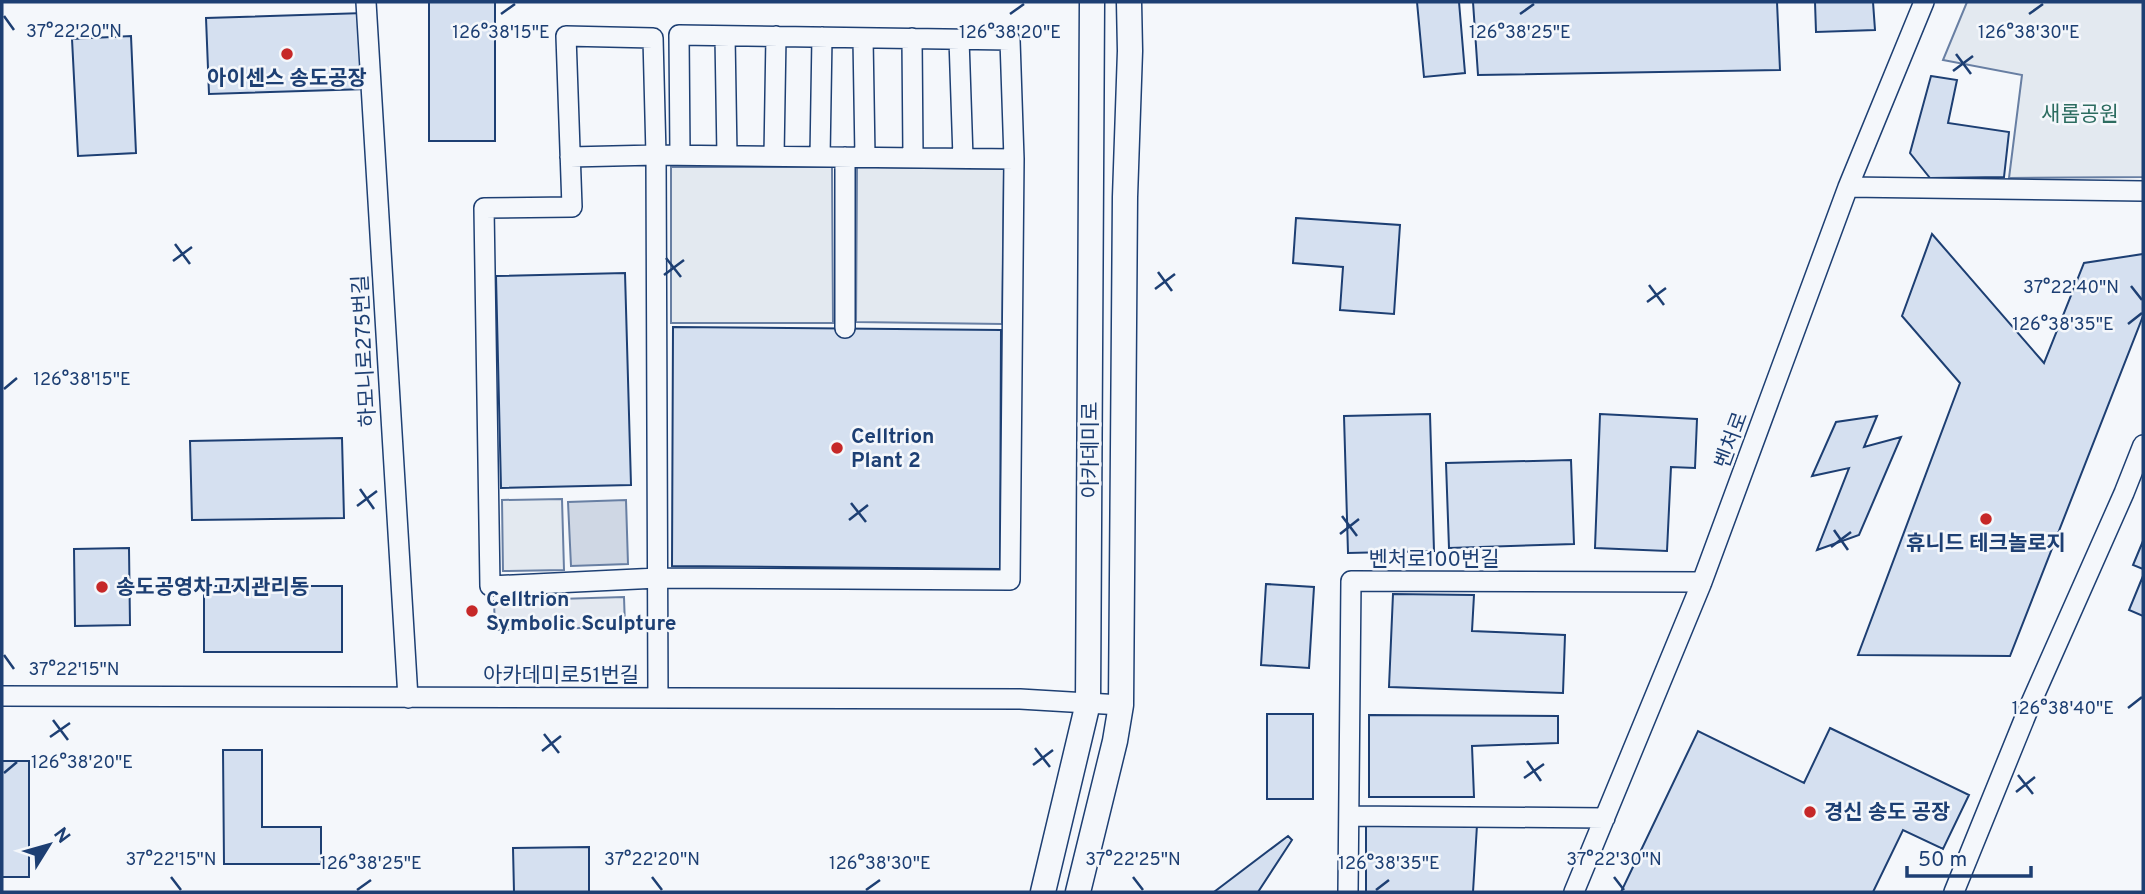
<svg xmlns="http://www.w3.org/2000/svg" width="2145" height="894" viewBox="0 0 2145 894" font-family="Overpass,'Noto Sans KR',sans-serif">
<rect width="100%" height="100%" fill="#f4f7fb"/>
<path fill="#e3e9f0" stroke="#687fa3" stroke-width="2" d="M1967 2H2143V177L2009 178 2022 75 1943 60Z
M671 167H832L833 323H671Z
M857 167 1004 169 1002 324 856 322Z
M562 499 564 570 503 571 502 500Z"/>
<path fill="#e3e8f0" stroke="#687fa3" stroke-width="2" d="M624 597 625 627 495 630 494 601Z"/>
<path fill="#cfd7e4" stroke="#687fa3" stroke-width="2" d="M626 500 628 564 571 566 568 502Z"/>
<path fill="#d5e0f0" stroke="#1d3f73" stroke-width="2" d="M429 2H495V141H429Z
M1417 2H1459L1465 73 1424 77Z
M1473 2H1777L1780 70 1478 75Z
M1815 2H1873L1875 30 1816 32Z
M364 13 367 89 209 94 206 18Z
M131 36 136 153 78 156 72 39Z
M1931 76 1957 80 1948 123 2009 132 2004 177 1930 178 1910 153Z
M1296 218 1400 225 1394 314 1340 310 1343 267 1293 263Z
M1932 234 2044 363 2084 263 2143 254V316L2010 656 1858 655 1960 383 1902 316Z
M625 273 631 485 501 488 496 276Z
M673 327 1001 330 1000 569 672 566Z
M1430 414 1434 551 1348 553 1344 416Z
M1600 414 1697 419 1695 468 1671 467 1667 551 1595 548Z
M1877 416 1864 447 1901 437 1859 535 1817 550 1849 468 1812 476 1836 422Z
M342 438 344 518 192 520 190 441Z
M1571 460 1574 544 1449 548 1446 463Z
M2143 541V569L2133 565Z
M129 548 130 625 75 626 74 549Z
M2143 576V616L2129 610Z
M1266 584 1314 587 1309 668 1261 665Z
M204 586H342V652H204Z
M1393 594 1474 595 1472 631 1565 635 1563 693 1389 687Z
M1267 714H1313V799H1267Z
M1369 715 1558 716V743L1472 746 1474 797H1369Z
M1830 728 1969 795 1943 849 1903 830 1873 892H1621L1698 731 1804 783Z
M223 750H262V827H321V864H224Z
M2 761H29V877H2Z
M1366 825H1477L1473 892H1366Z
M1288 836 1292 840 1258 892H1214Z
M589 847V892H514L513 848Z"/>
<g fill="none" stroke-linecap="round" stroke-linejoin="round">
<defs>
<path id="minor" d="M366 2 408 698
M725 36 727 156
M863 38 865 157
M912 38 913 157
M959 39 963 158
M680 155 679 35 1010 40 1014 159
M774 156 776 36
M570 157 656 155 653 38 566 36 572 207 484 208 490 586 658 578 1010 580 1014 159 656 155 658 698
M820 157 822 37
M845 157V328
M1848 187 2143 191
M2 696 1020 699 1121 705
M1349 816 1605 818
M1348 892 1351 581 1702 582
M1574 892 1702 582 1848 187 1924 2
M1954 892 2030 705 2124 493 2143 445"/>
<path id="major" d="M1043 892 1088 703 1092 2
M1078 892 1115 741 1121 705 1125 197 1130 51 1129 2"/>
</defs>
<use href="#minor" stroke="#1d3f73" stroke-width="22"/>
<use href="#major" stroke="#1d3f73" stroke-width="27"/>
<use href="#minor" stroke="#f4f7fb" stroke-width="19"/>
<use href="#major" stroke="#f4f7fb" stroke-width="24"/>
</g>
<path fill="none" stroke="#1d3f73" stroke-width="2.5" d="M501 14 515 4M1010 14 1024 4M1520 14 1534 4M2029 14 2043 4M4 16 14 30M1956 54 1971 74M1953 71 1973 56M175 244 190 264M666 258 681 277M173 261 192 247M1158 272 1172 291M664 275 684 260M1649 285 1664 305M2131 286 2142 300M1155 289 1175 274M1647 302 1666 288M2128 324 2142 313M4 389 17 378M360 489 374 509M851 503 866 522M357 506 377 491M1342 516 1357 536M849 520 868 505M1834 530 1848 550M1340 534 1359 519M1831 547 1851 532M4 655 14 669M2128 708 2142 697M53 720 68 740M544 734 559 753M50 737 70 723M1035 748 1050 767M542 751 561 736M1527 761 1541 781M1033 765 1053 750M4 773 17 762M2018 775 2033 794M1524 778 1544 764M2016 792 2035 777M171 877 181 890M652 877 662 890M1133 877 1143 890M1614 877 1624 890M357 890 371 880M866 890 880 880M1376 890 1389 880"/>
<g fill="#c62828" stroke="#f4f7fb" stroke-width="2.5">
<circle cx="287" cy="54" r="7"/>
<circle cx="837" cy="448" r="7"/>
<circle cx="1986" cy="519" r="7"/>
<circle cx="102" cy="587" r="7"/>
<circle cx="472" cy="611" r="7"/>
<circle cx="1810" cy="812" r="7"/>
</g>
<g text-anchor="middle" stroke-width="5" stroke-linejoin="round" paint-order="stroke">
<g font-size="21" font-weight="bold" fill="#1d3f73" stroke="#f4f7fb" text-anchor="start">
<text x="287" y="85" text-anchor="middle">아이센스 송도공장</text>
<text x="851" y="443">Celltrion<tspan x="851" dy="24">Plant 2</tspan></text>
<text x="1986" y="550" text-anchor="middle">휴니드 테크놀로지</text>
<text x="116" y="594">송도공영차고지관리동</text>
<text x="486" y="606">Celltrion<tspan x="486" dy="24">Symbolic Sculpture</tspan></text>
<text x="1824" y="819">경신 송도 공장</text>
</g>
<g font-size="21" fill="#2c6c60" stroke="#f4f7fb">
<text x="2080" y="121">새롬공원</text>
</g>
<g font-size="21" fill="#1d3f73" stroke="#f4f7fb">
<text transform="translate(364 351) rotate(-93)" y="7">하모니로275번길</text>
<text transform="translate(1731 440) rotate(-70)" y="7">벤처로</text>
<text transform="translate(1090 450) rotate(-90)" y="7">아카데미로</text>
<text x="1434" y="566">벤처로100번길</text>
<text x="561" y="682">아카데미로51번길</text>
</g>
</g>
<g font-size="18" text-anchor="middle" fill="#1d3f73" stroke="#f4f7fb" stroke-width="5" stroke-linejoin="round" paint-order="stroke">
<text x="74" y="37">37°22'20"N</text>
<text x="501" y="38">126°38'15"E</text>
<text x="1010" y="38">126°38'20"E</text>
<text x="1520" y="38">126°38'25"E</text>
<text x="2029" y="38">126°38'30"E</text>
<text x="2071" y="293">37°22'40"N</text>
<text x="2063" y="330">126°38'35"E</text>
<text x="82" y="385">126°38'15"E</text>
<text x="74" y="675">37°22'15"N</text>
<text x="2063" y="714">126°38'40"E</text>
<text x="82" y="768">126°38'20"E</text>
<text x="171" y="865">37°22'15"N</text>
<text x="652" y="865">37°22'20"N</text>
<text x="1133" y="865">37°22'25"N</text>
<text x="1614" y="865">37°22'30"N</text>
<text x="371" y="869">126°38'25"E</text>
<text x="880" y="869">126°38'30"E</text>
<text x="1389" y="869">126°38'35"E</text>
</g>
<rect width="2145" height="894" fill="none" stroke="#1d3f73" stroke-width="7"/>
<g transform="translate(49 845) rotate(53)" stroke="#f4f7fb" stroke-width="5" paint-order="stroke">
<path d="M0-5L12 26L0 18L-12 26Z" fill="#1d3f73"/>
<text y="-10" font-size="19" font-weight="bold" text-anchor="middle" fill="#1d3f73">N</text>
</g>
<path d="M1907 866v10h124v-10" fill="none" stroke="#1d3f73" stroke-width="3.5"/>
<text x="1918" y="866" font-size="21" fill="#1d3f73" stroke="#f4f7fb" stroke-width="5" paint-order="stroke">50 m</text>
</svg>
